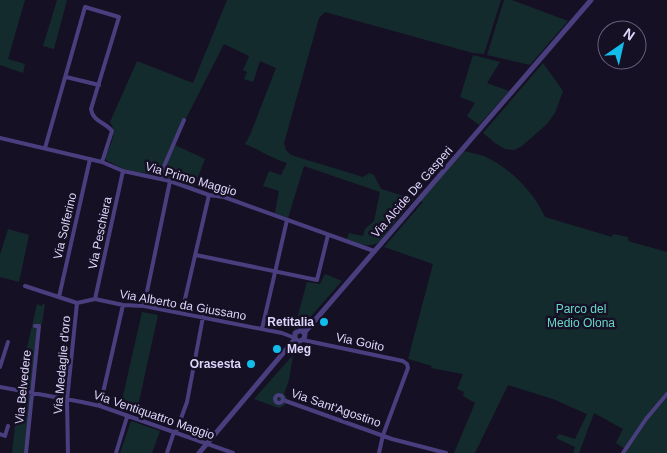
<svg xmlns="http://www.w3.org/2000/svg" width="667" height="453" viewBox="0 0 667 453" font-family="Helvetica,sans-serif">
<rect width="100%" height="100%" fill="#161024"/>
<path fill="#142b2d" d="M0 0H25L8 59 25 64 23 73 0 65Z
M57 0H67L54 49 43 46Z
M227 0H501L484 54 473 53 325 12 319 18 284 143 286 150 291 155 363 177 369 173 374 175 381 189 414 199 379 242C368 249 358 243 347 239L349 233 363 236 365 229 374 221 380 192 304 166 288 218 275 213 279 191 263 186 269 171 281 175 287 163C272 159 260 150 245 144L250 135 276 68 260 61 253 82 244 79 247 72 243 70 249 56 224 44 179 132 160 176 123 169 106 160 105 157C110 145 118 134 110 122L137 61 193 83Z
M504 0H512L568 21 530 65 487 55Z
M473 55 500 62 487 83 509 91 479 125 467 116 475 103 460 97Z
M543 63 563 91 555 113 547 124 522 146 514 150 505 149 495 143 483 133Z
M175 145 205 159 194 187 163 177 167 164Z
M464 151C471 153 478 154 484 156 510 168 533 191 545 217L612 237 613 234 628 237V241L667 252V453H623L625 449 616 443 623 429 594 413 579 453H573L575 447 556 438 559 434 575 439 587 414 553 399 508 385 475 453H454L475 403 463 396 464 392 457 389 463 374 431 368 432 366 408 359 433 264 384 247 423 202 420 201Z
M8 229 29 235 19 282 0 277V255Z
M325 274 342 281 305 323 294 330 307 282 320 284Z
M45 303 42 325 38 324 32 389 18 387 24 363 20 361 23 351 26 352 37 304 41 306Z
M142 312 158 315 136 415 120 409Z
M293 355 289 380 284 394 287 398 285 405 279 408 254 399Z
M20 394 31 395 25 453H12L15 426Z
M131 421 160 431 152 453H120Z"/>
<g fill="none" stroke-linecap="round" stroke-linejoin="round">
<path stroke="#493f7f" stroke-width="4" d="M66 77 99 85
M0 138 102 162 123 171 170 181 209 195 224 197 374 251
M45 148 85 7 119 17 91 109C93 122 105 122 112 131L102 162
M161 179 165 164 184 120
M196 255 317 280 328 235
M25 286 77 303 67 400 68 453
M59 297 90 159
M95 299 123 171
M77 303 95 299 123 305 144 306 282 333 295 338
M144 306 170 181
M182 312 209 195
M262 329 287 220
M303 340 403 361 407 364 408 368 383 435 379 453
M0 367 8 342
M0 387 82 402 100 406 233 453
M275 399a4 4 0 1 1 8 0a4 4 0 1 1-8 0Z
M283 400 392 439 446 453
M100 406 123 305
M176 432 187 402 203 317
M0 434 5 436 8 426
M26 453 39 326H35
M116 453 127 417
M167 453 174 432
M623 453 646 419 667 394"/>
<path stroke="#493f7f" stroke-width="5" d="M304 333 591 0
M297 341 295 338V333L304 329
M293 344 304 339 305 334 302 331
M199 453 295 339"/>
</g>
<g fill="#12bdec" stroke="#161024" stroke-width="2">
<circle cx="324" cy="322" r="5"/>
<circle cx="277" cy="349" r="5"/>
<circle cx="251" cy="364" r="5"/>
</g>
<g text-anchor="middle" stroke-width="5" stroke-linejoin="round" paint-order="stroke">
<g font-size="12" fill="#dfd6fc" stroke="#161024">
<text transform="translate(191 179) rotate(16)" y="4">Via Primo Maggio</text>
<text transform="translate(412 192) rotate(-49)" y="4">Via Alcide De Gasperi</text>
<text transform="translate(65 226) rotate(-77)" y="4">Via Solferino</text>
<text transform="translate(100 233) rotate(-78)" y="4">Via Peschiera</text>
<text transform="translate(183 305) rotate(10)" y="4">Via Alberto da Giussano</text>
<text transform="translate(360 342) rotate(12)" y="4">Via Goito</text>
<text transform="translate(62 365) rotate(-85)" y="4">Via Medaglie d'oro</text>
<text transform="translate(23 387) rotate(-84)" y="4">Via Belvedere</text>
<text transform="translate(336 408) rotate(19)" y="4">Via Sant'Agostino</text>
<text transform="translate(154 415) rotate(19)" y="4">Via Ventiquattro Maggio</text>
</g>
<g font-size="12" fill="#67d7c8" stroke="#161024">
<text x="581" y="313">Parco del<tspan x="581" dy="14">Medio Olona</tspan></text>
</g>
<g font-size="12" font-weight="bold" fill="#dfd6fc" stroke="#161024" text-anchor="end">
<text x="314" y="326">Retitalia</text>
<text x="287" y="353" text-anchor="start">Meg</text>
<text x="241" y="368">Orasesta</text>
</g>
</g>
<g transform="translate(622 45) rotate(34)"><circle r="24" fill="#161024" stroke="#665f7a"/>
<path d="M0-4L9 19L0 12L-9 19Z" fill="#12bdec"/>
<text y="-8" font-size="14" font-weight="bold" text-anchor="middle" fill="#dfd6fc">N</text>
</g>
</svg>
